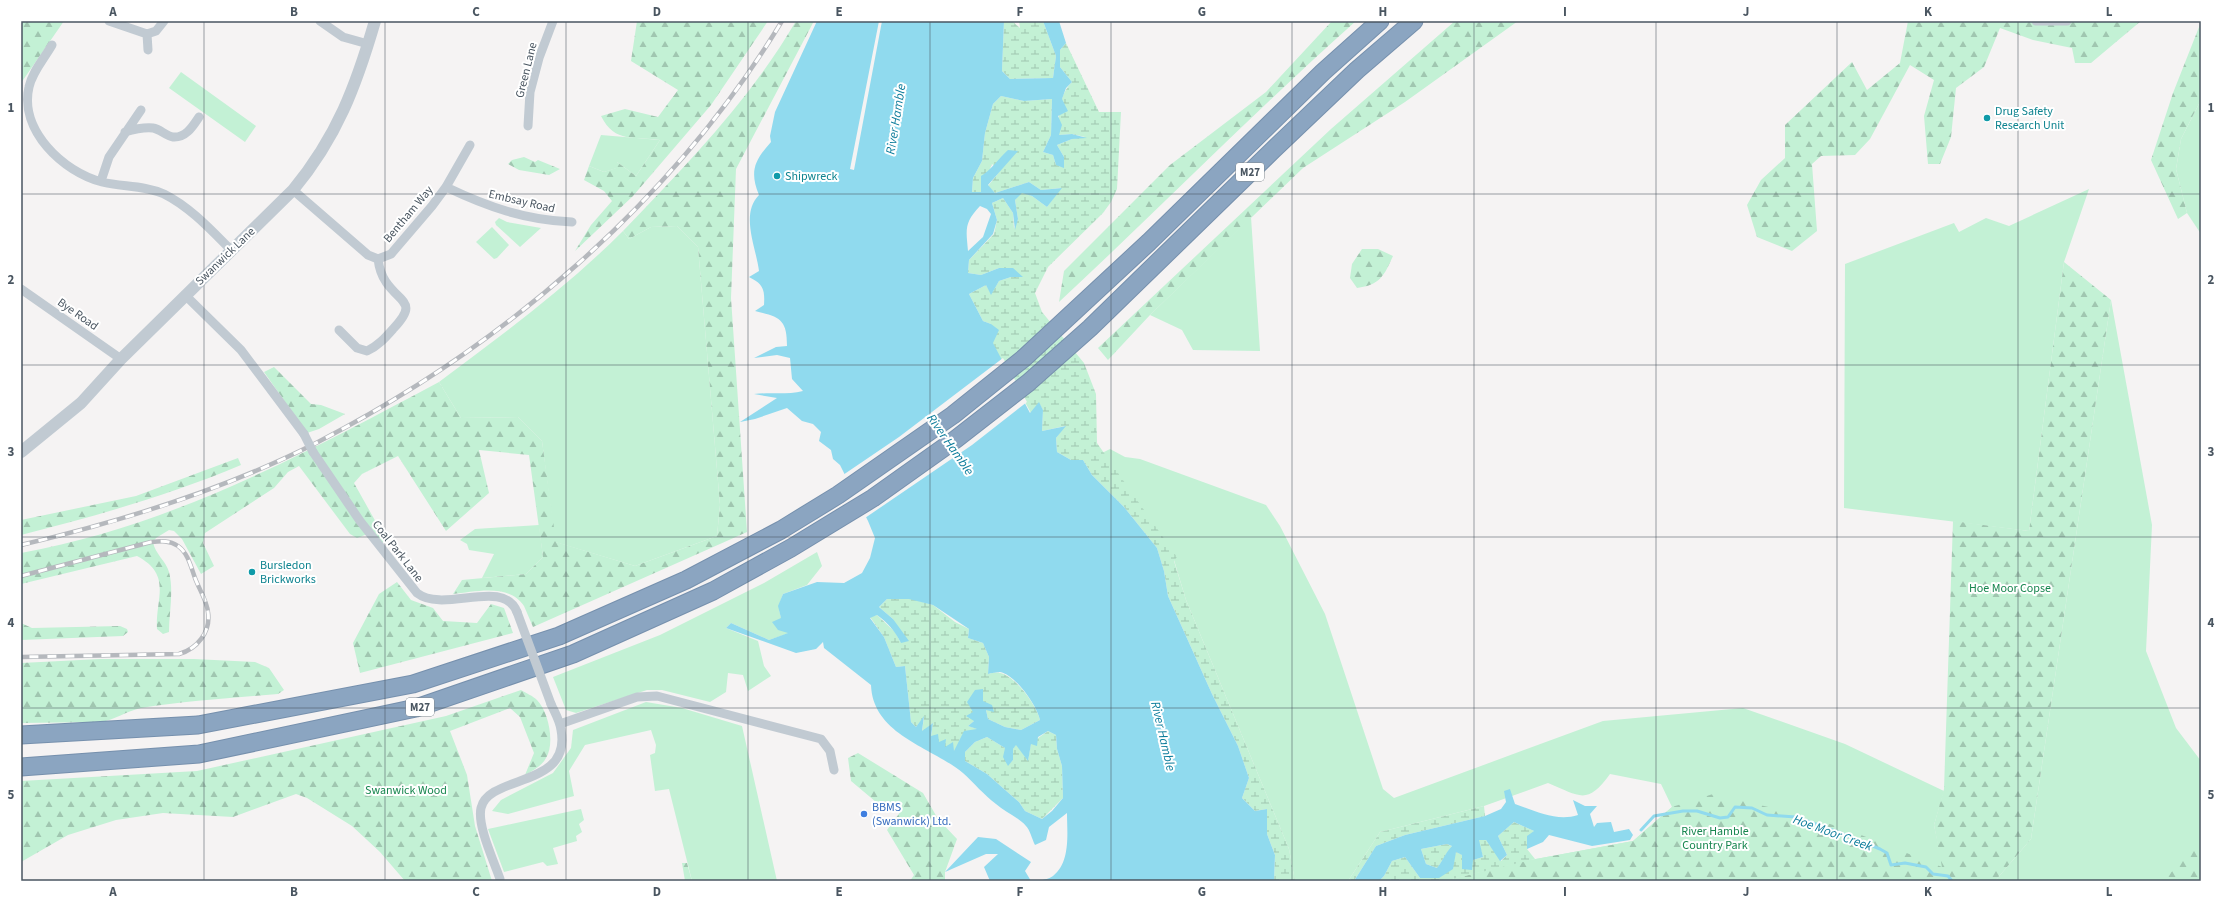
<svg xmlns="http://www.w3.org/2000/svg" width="2222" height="902" viewBox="0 0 2222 902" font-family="'Source Sans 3',sans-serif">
  <defs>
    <pattern id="forest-firs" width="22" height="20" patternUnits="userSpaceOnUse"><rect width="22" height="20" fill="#c3f1d5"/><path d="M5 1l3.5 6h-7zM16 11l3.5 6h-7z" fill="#a0c6b0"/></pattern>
    <pattern id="wetland-marsh" width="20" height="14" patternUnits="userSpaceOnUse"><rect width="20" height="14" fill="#c3f1d5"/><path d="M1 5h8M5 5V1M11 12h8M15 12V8" fill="none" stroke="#a0c6b0"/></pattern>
  </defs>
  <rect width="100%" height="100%" fill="#f5f3f3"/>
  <path fill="#c3f1d5" d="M181,72l75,54 -11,16 -76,-54z
    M2201,100v134l-14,-21 -11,-44 5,-30z
    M601,135l59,5 -24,36 -19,-14v6l-13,4 -15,-6z
    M2089,189l-25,73 -35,269 -185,-23 1,-244 109,-41 5,9 27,-14 23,8z
    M1251,217l9,134 -67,-1 -11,-20 -32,-15z
    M499,218l8,4 34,6 -21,19 -24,-22 -1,-3z
    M677,226l21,21 22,258 -3,31 -82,30 -80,-24 -13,-101 -24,-24 -57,1 -22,-36c64,-48 127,-94 184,-151l6,8 22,-12z
    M492,227l17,18 -12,13 -3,1 -18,-17z
    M2111,300l41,225 -6,126 30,77 25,33v120h-206l36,-42z
    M1110,449l15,8 15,2 126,46 14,21 45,88 58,175 11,9 209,-77 140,-13 102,36 99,47 -10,34 9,42 -499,14 81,-20 108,-20 39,-34 -11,-23 -51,-10c-23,32 -30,22 -62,9l-64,23 -104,26 -32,49h-53l-6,-32 -103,-249 -12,-40 -72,-107z
    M539,525l4,32 -17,17 -44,4 12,-24 -25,-4 -2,-6 -7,-4 15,-11z
    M817,552l5,14 -15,19 -24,9c-7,17 -3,23 6,39l-20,7 -38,-17 -5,5 32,13 6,25 7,10 -23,15 -5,-16 -15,-2 -2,19 -16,10 -48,-12h-15l-71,23 -10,-3 -13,-33 107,-42 104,-52z
    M646,702l36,6 60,18 35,155h-85l-23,-92 -14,2 -5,-36 5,-2 1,-8 -5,-15 -66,15 -16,26 5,25 -66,18 -16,-3 9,-11 52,-27 18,-25 2,-18z
    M581,809l3,11 -5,4 3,8 -6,4 1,5 -24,7 5,16 -11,2 -4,-4 -39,10 -16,-43z"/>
  <path fill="url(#forest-firs)" d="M21,21h43l-43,62z
    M637,21h131l-57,84 -78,91 -58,55 16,-26 21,-24 -8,-10 -20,-11 5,-14 15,6 12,-4 1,-6 19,14 24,-36c-25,-4 -45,4 -59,-24l24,-7 33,8 20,-27 -47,-29z
    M796,21h18l-78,148 -5,129 16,234 -214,95c-3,-7 -6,-14 -9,-21 -15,-23 -49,-14 -71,-12l9,-14 64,-6 17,-17 -14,-102 -50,-5 10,43 -43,38 -48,-75 -36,18 -8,9 28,50 2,6 -3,8 -11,-14 -13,5 -7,-4 -51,-68 -11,6 -14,16 -69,45 -2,10 11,23 -13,8 -19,-35 -8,-8 -5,-1 -13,8 -3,4c2,12 13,19 16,30 5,19 0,41 0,60l-6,2 -6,-5c-2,-30 16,-54 -20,-73l-116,28v-31c150,-27 285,-100 418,-171l22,36 57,-1 24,24 14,101 79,24 82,-30 3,-31 -22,-258 -21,-21 -26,1 -22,12 -6,-8c63,-66 127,-131 173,-210z
    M1332,21h24c-102,91 -197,188 -297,281l5,-31 106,-106 96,-73z
    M1455,21h63l-113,81 -102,66 -153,147 -42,45 -10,-12 233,-219z
    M1908,21h233l-50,42h-16l-3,-15 -39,-8 -33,-12 -16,39 -28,21 -5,49 -11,27h-12l-4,-48 10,-36 -24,-15 -40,74 -15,16 -34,1 -9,8 5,67 -25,20 -35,-14 -10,-32 14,-25 24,-22v-33l67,-63 15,28 33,-27z
    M2201,22v78l-20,39 -5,30 11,44 -9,6 -27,-59 22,-67z
    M524,157l11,5 3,-2 22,9 -11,6 -30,-5 -11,-6 4,-4z
    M1362,249h16l15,7c-9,20 -13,29 -36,32l-7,-10 2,-14z
    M2064,262l47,38 -80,539 -36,42h-551l81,-20 108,-20 39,-34 41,-13 93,22 45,15 91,36 -8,-42 10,-36 9,-268 76,10z
    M274,367l37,37 10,1 24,9 -26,15 -12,4 -43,-61z
    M238,458l3,7c-71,30 -145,51 -220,70v-15l115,-24z
    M397,582l14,18 22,8 10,13 34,2 14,-19 13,4 9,25 -153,40 -7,-30 26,-49z
    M21,623l11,5 88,-2 7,3 1,3 -5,4 -102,4z
    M100,659h94l61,3 14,6 15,22 -6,4c-46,4 -92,7 -137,14 -15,3 -26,12 -41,14l-79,1v-60z
    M521,690c5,3 12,6 16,10 12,12 18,44 9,58 -4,8 -14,13 -21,17l9,-22 -14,-36 -10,-9 -60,23 17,44 8,51 17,55h-87l-25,-29 -28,-26 -45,-28 -11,-4 -63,23 -70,-4 -47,7 -48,15 -47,27v-81l176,-10 249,-55z
    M858,753l65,40 15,26 19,20 -12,33v9h-35l4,-6 -27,-45 14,-19 -25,-9 -25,-21 -3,-23z
    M2201,836v45h-37z
    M682,863h5l5,18h-7z"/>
  <path fill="url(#wetland-marsh)" d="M1004,21h8l8,7 -1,-7h24l13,35 -3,22 -43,1 -8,-8z
    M1066,43l33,69h22l-4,77 -6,13 -8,11 -55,54 -13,26 7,19 42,51 12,31 1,49 80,114 -3,4 12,39 103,249 6,32h-21l1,-26 -8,-21v-25l-12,2 -13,-13 7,-20 -11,-32 -26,-52 -44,-98 -4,-25 -7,-23 -33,-41 -32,-32 -9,-15h-12l-14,-8 -1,-14 9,-12 -23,5 1,-21 -4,-7 -8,10 -39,-70 -1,-19 -8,-3 -14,-27 17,-9 5,9 8,-13 12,-4h11l-23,-9 -18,7 -13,-2 1,-13 25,-26 3,-14 -5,-17 11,-5 10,15 1,16 4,-10 -3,-19 7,-8 10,4 15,11 14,-19 -20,2 -12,-8 -34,11 -7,-7 12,-15 -8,-7 -11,28 -9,1 1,-15 9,-17 3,-28 8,-29 8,-8 23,5 28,-2 -1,36 -8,17 10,3 3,10 8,-8 -7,-12 15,-6 13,-2 -13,-3 -13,1c-1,-18 -1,-39 13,-53l-12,-15v-17z
    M909,598l24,7 22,17 14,7 -1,9 15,5 6,14 -1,17c3,-1 9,-2 12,-1 16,3 37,33 40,47l-19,10 -16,-3 -17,-8 -2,-9 6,-5 -19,7 1,9 -6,5 10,3 -25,23 -9,-5 -13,-11 2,-13 -11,9 2,-15 -8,10 -5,-5 -6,-56 -9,1 -12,-30 -14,-20 7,-2 18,17 6,11 -8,-24 -14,-12 8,-8z
    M1048,731l8,4 1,14 5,17 1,32 -21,21 -17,-8 -6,-9 -32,-28 -22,-13v-9l10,-10 12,-5 18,11 3,17 5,-5v-11l3,-5 12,16 3,-17z
    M1484,806l1,10 -80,19 -29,11 -22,35h-6l32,-49z
    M1514,822l20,9 -7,18 8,10 -91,22h-65l5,-5 8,-15 13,-4 15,21 34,-21 2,-5 17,8 10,-3 -5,-17h8l15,21 6,-6 -9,-19z
    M1447,844l5,2c-6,7 -9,15 -15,22l-11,-4 -5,-15z"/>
  <path fill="#90daee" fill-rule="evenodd" d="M817,21h187l-2,50 8,8 43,-1 3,-22 -13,-35h16l7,22 -6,7v17l12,15 -6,6 -4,11 6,12 -10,5 4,9 -3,10 13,-1 15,4 -15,1 -15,6 7,12v11l-8,-3 -3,-10 -10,-3 8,-17 1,-36 -28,2 -23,-5 -8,8 -8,29 -3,28 -9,17 -1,14h9v-16c9,-5 18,-18 27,-26l10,1 -30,34 7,8 34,-11 12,8 21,-2 -15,19 -15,-11 -10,-3 -7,7 3,19 -3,11 -2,-17 -10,-15 -11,5 5,17 -4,14 -24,26 -1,13 13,2 18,-7h14l10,9h-12l-12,4 -8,14 -5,-10 -17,9 14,27 8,3 8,6 -6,13 37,70 9,-11 4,8 -1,21 24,-5 -10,12 1,14 14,8h12l9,15 32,32 33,41 7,23 4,25 44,98 26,52 11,32 -7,20 13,13 12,-2v25l8,21 -1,26h-236c4,-1 11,-2 15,-5 18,-14 14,-43 14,-63l-18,14 -3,13 -11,5c-3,-6 -5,-15 -9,-19 -8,-9 -21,-14 -30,-22 -12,-9 -22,-21 -33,-31 -33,-27 -90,-38 -92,-88l-47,-37 -1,-6 -7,7 -20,4 -70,-25 5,-5 38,17 19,-7 -10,-3 -6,-8 9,-4 -3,-12 5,-12 34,-12 27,1 18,-10 8,-15 5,-20 -7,-17 -28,-56 -7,-6 -2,-9 -12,-9 2,-9 -8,-8 -11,-3 -15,-13 -32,11 -15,3 37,-24 -23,-4c17,-2 33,1 49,-3l-11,-12 -2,-21 -13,-3 -23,3 22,-11 11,-1c0,-27 -7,-29 -32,-35l9,-6c1,-16 -1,-21 -15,-28l10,-6c-3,-24 -19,-57 0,-76 -10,-24 -4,-35 12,-53l-1,-6 5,-24zM980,206l7,3 4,5 -8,23 -15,14c-2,-22 -4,-28 12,-45zM887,599h22l24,6 36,24 -1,9 15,5 6,14 -1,17c3,-1 9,-2 12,-2 16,3 37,34 40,48l-19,10 -16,-3 -17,-8 -2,-9 8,2 -2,-7 -9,-4v-12l-8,1 -8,12 6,10 -7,4 8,5 -6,5 9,3 -13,2 -10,20 -1,-9 -8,5 1,-8 -7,3 -1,-8 -7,2 2,-13 -11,8 2,-15 -8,11 -5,-5 -6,-56 -9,1 -12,-30 -14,-19 7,-3c11,8 18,16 24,28l8,-2 -16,-22 -14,-12zM1048,731l8,4 1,14 5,17 1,32 -11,13 -10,8 -17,-8 -6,-9 -32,-28 -22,-13v-9l10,-10 12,-5 18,11 -2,9 5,9 5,-6v-11l3,-4 12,16 3,-17 6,2 1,-9z
    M1510,789l5,15c20,7 42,18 63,11l-5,-15 12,6h12l-7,8 4,13 3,-4 14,-1 3,10 15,-3 4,6 -3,5 -38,6 -43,-11 -6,7 -16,7v-13l7,-5 -20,-9 -16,14 9,19 -7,6 -14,-21h-7l4,17 -10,3 -1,10 -10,-1v-14l-6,-3 -3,17 -14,9h-19l-15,-21 -13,4 -8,15 -5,5h-25l22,-35 29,-11 80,-19 16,-7 5,-7 -2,-11zM1447,844l5,2c-7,7 -9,15 -15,22l-11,-4 -5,-15z
    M978,837l18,2 35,23 -6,9 6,10h-41l-6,-14 14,-13h-12l-41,18z"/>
  <path fill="#f5f3f3" d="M879,21h3l-28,149 -4,-1z
    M1003,358l24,44 -55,43 -107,73 -22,-43 56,-38z"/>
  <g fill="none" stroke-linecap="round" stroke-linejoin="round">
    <path stroke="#90daee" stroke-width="3" d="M1641,830l13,-14 29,-5h14l23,7 8,-1 7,-10 17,1 15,7 29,2 42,15 42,17 7,4 4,12 14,-2 21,4 7,7 15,2 4,5"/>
    <defs>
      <path id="motorway" d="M21,735l177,-10 215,-41 146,-48 127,-56 95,-50 57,-35 115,-80 71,-57 125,-116 174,-170 57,-51
        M21,767l178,-13 217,-46 157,-54 140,-63 78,-43 82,-50 83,-59 72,-56 62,-55 183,-178 84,-80 57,-49"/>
    </defs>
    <use href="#motorway" stroke="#7690ad" stroke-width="19"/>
    <path stroke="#c1cad2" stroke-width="9" d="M109,21l38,13 9,-3 8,-10
      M320,21l23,16 25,7
      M2036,21h31
      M147,34l1,16
      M52,45c-8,14 -20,27 -23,42 -10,43 34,85 73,95 20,5 42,3 62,12 26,13 47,36 67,56
      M528,126l2,-34 9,-34 14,-37
      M125,132c10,-3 18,-5 28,-4 7,1 13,8 20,9 13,1 20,-11 26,-20
      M101,181l8,-24 32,-47
      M446,187c42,20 79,33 126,35
      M293,190l75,65 10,4 13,-5 41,-48 14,-19 24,-42
      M21,289l100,70
      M185,295l56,55 63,84
      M339,330l18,18 10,3c11,-5 18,-13 26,-22 26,-27 7,-26 -7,-47 -5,-7 -7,-15 -8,-23
      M313,452l47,69 57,72c27,21 86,-16 100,19
      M560,724l77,-27 20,-1 164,43 9,12 4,19
      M500,879c-6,-18 -23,-53 -19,-71 8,-34 91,-20 80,-78 -1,-9 -6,-17 -10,-26"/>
    <path stroke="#c1cad2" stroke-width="12" d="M21,452l60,-49 40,-44 172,-169c44,-53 63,-104 82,-169"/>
    <use href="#motorway" stroke="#8ba5c1" stroke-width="17"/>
    <defs>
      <path id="rail" d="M21,545c102,-24 203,-55 297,-103 186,-96 355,-241 464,-421
        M21,576l130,-34c10,-1 18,-2 27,4 10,7 13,21 17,32 4,11 12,23 13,34 3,20 -11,37 -29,42l-158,3"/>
    </defs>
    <use href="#rail" stroke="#b5b8bd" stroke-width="4.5"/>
    <use href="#rail" stroke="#fff" stroke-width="3" stroke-dasharray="9" stroke-linecap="butt"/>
    <path stroke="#c1cad2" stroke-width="9" d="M304,434l9,18
      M517,612l34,92"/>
  </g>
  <path fill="none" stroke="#4a5661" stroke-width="1" stroke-opacity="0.55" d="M204,21v860M385,21v860M566,21v860M748,21v860M930,21v860M1111,21v860M1292,21v860M1474,21v860M1656,21v860M1837,21v860M2018,21v860M21,194h2180M21,365h2180M21,537h2180M21,708h2180"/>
  <g fill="#0f9aa8" stroke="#fff" stroke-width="1.5">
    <circle cx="1987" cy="118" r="4"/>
    <circle cx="777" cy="176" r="4"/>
    <circle cx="252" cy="572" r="4"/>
  </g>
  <circle fill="#3f7fe0" stroke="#fff" stroke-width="1.5" cx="864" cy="814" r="4"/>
  <g text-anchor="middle" stroke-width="4" stroke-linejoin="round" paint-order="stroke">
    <g fill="#fff" stroke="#808990" stroke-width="1">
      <rect x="1236" y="163" width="28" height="18" rx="3"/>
      <rect x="406" y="698" width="28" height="18" rx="3"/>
    </g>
    <g font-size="11" font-weight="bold" fill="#4a5661">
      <text x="1250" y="176">M27</text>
      <text x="420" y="711">M27</text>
    </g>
    <g font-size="12" fill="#4a5661" stroke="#fff">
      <text transform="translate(526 70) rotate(-76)" y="4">Green Lane</text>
      <text transform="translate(522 201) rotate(13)" y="4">Embsay Road</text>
      <text transform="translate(408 214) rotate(-50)" y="4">Bentham Way</text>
      <text transform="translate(225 256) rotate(-44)" y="4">Swanwick Lane</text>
      <text transform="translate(78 314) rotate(35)" y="4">Bye Road</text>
      <text transform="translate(398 551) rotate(52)" y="4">Coal Park Lane</text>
    </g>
    <g font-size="12" fill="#0d838f" stroke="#fff" text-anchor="start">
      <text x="1995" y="115">Drug Safety<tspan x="1995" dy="14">Research Unit</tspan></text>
      <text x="785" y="180">Shipwreck</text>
      <text x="260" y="569">Bursledon<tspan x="260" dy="14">Brickworks</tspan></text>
    </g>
    <g font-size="12" fill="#17864f" stroke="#fff">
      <text x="2010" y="592">Hoe Moor Copse</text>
      <text x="406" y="794">Swanwick Wood</text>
      <text x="1715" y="835">River Hamble<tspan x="1715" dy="14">Country Park</tspan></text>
    </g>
    <g font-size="12" fill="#366cbe" stroke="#fff" text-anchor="start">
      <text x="872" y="811">BBMS<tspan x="872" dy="14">(Swanwick) Ltd.</tspan></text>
    </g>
    <g font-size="13" font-style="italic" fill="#0c7c9b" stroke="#fff">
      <text transform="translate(895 119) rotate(-81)" y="5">River Hamble</text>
      <text transform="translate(951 444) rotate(55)" y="5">River Hamble</text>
      <text transform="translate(1164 736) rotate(77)" y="5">River Hamble</text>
      <text transform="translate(1833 832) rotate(20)" y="5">Hoe Moor Creek</text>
    </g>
  </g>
  <rect width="2222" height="902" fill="none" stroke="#ffffff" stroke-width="44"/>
  <rect x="22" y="22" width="2178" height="858" fill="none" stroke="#4a5661" stroke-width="1.5"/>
  <g font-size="13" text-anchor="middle" font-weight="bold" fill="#4a5661">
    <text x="113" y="16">A</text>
    <text x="294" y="16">B</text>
    <text x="476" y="16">C</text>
    <text x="657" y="16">D</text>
    <text x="839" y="16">E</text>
    <text x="1020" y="16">F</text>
    <text x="1202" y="16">G</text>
    <text x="1383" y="16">H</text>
    <text x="1565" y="16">I</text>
    <text x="1746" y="16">J</text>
    <text x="1928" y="16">K</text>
    <text x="2109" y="16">L</text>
    <text x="11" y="112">1</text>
    <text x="2211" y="112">1</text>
    <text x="11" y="284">2</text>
    <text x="2211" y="284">2</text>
    <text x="11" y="456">3</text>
    <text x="2211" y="456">3</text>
    <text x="11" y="627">4</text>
    <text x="2211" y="627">4</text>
    <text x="11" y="799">5</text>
    <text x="2211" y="799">5</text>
    <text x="113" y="896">A</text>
    <text x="294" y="896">B</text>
    <text x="476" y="896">C</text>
    <text x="657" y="896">D</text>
    <text x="839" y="896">E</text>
    <text x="1020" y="896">F</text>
    <text x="1202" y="896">G</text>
    <text x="1383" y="896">H</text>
    <text x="1565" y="896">I</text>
    <text x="1746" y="896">J</text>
    <text x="1928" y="896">K</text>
    <text x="2109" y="896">L</text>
  </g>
</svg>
